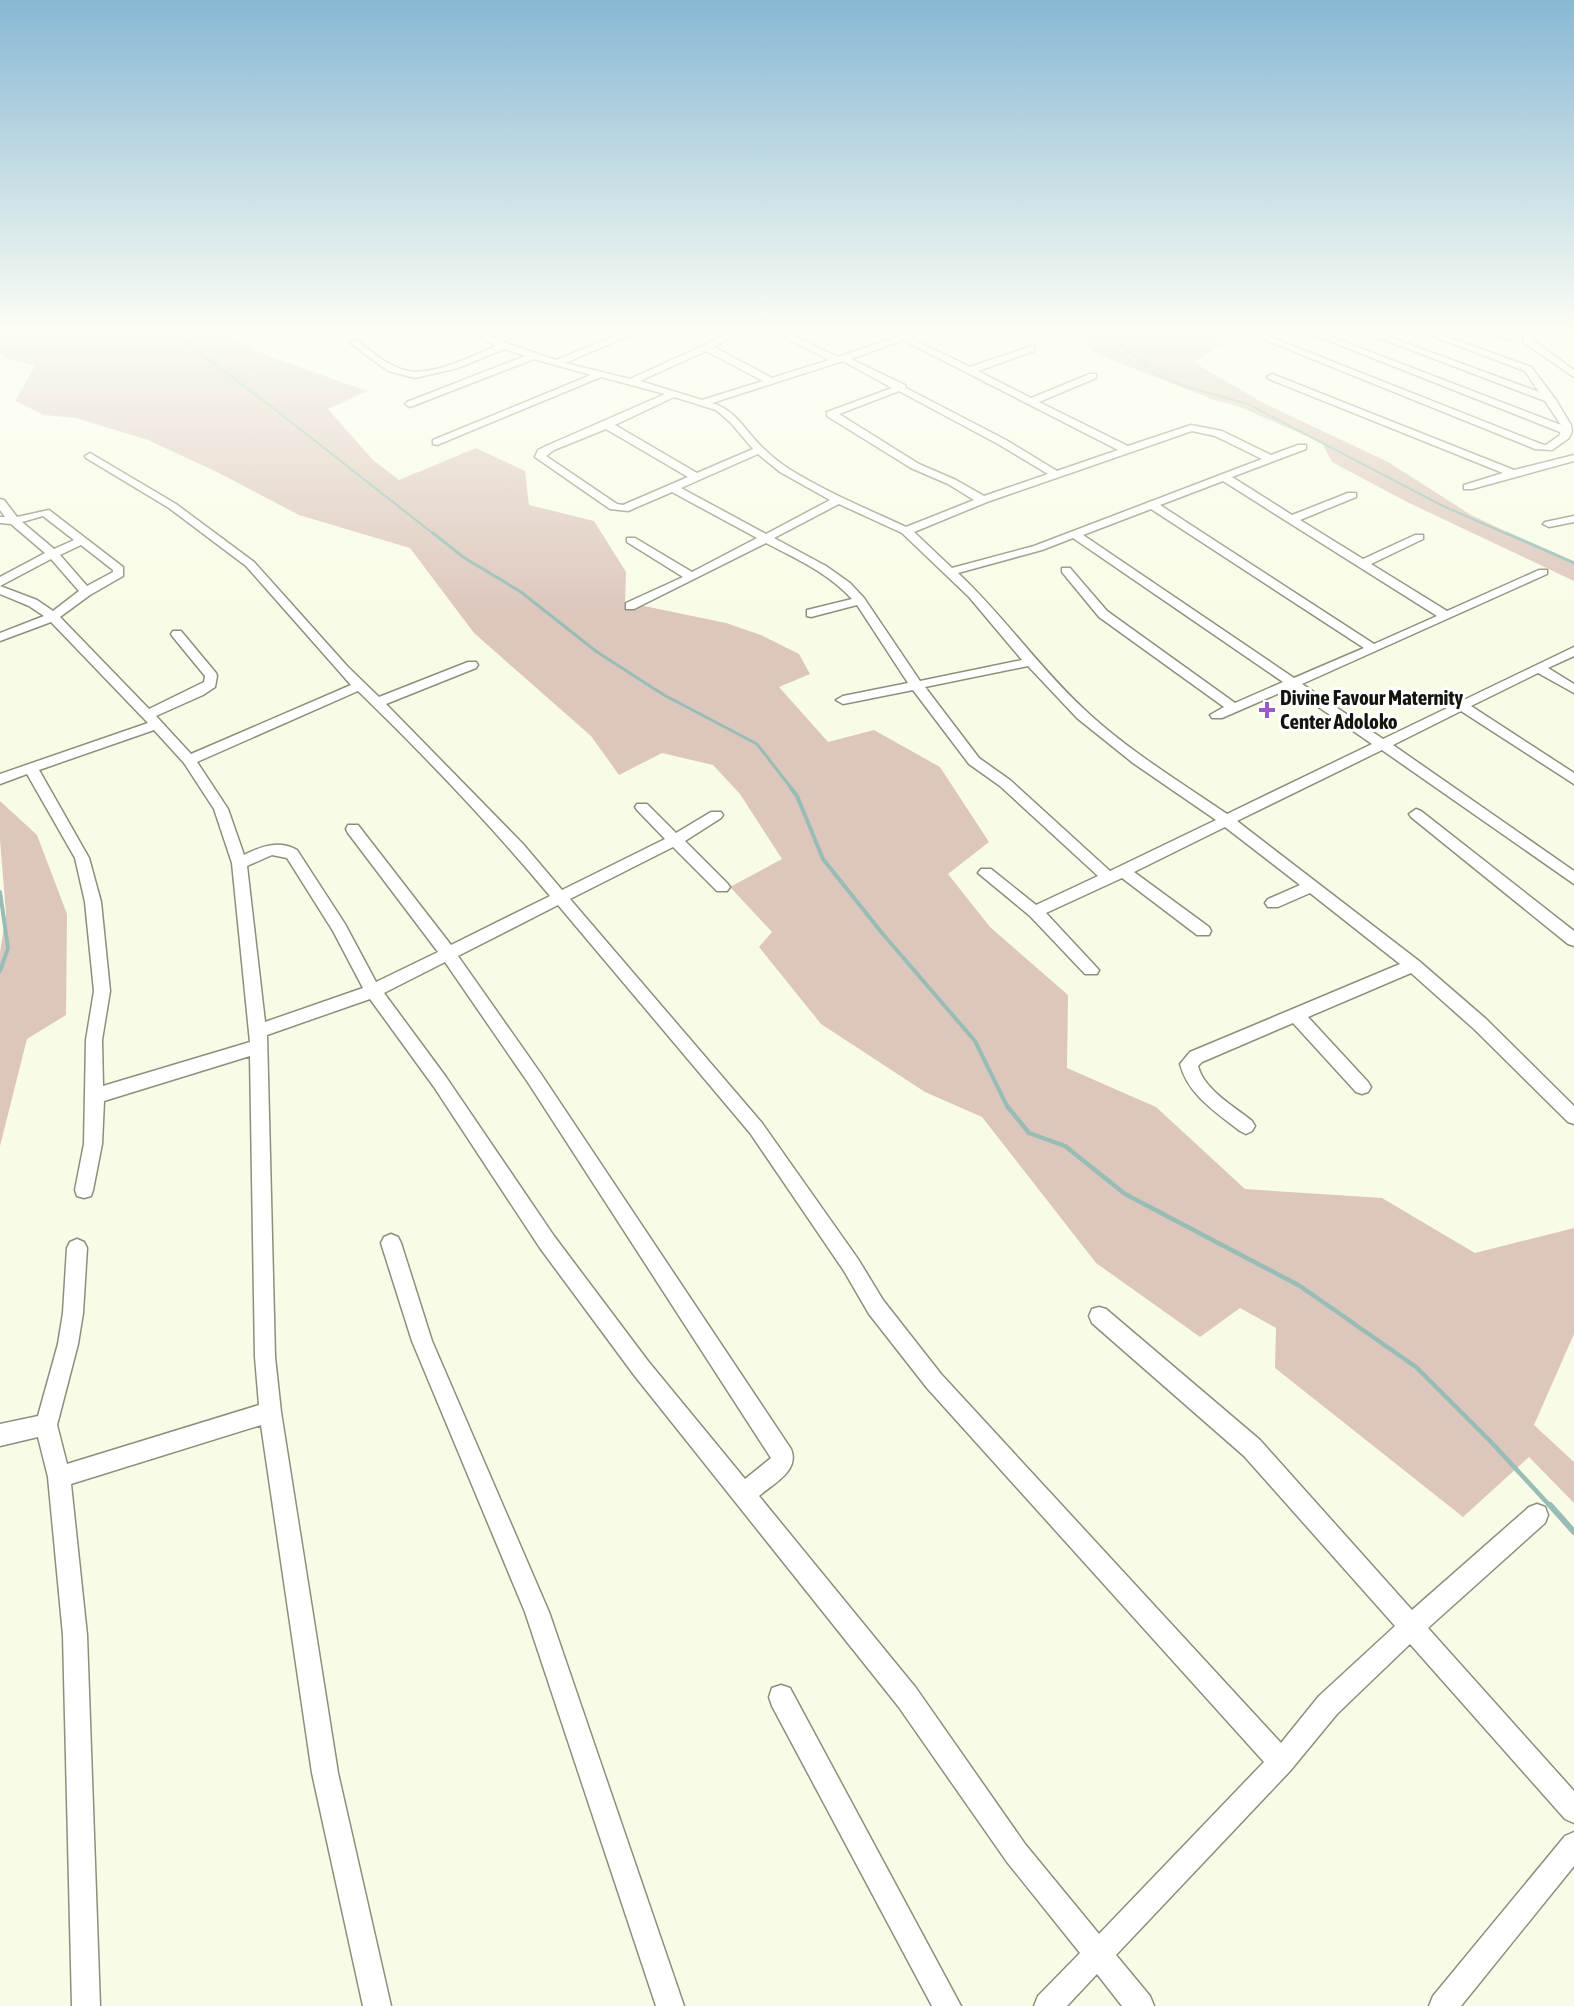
<svg xmlns="http://www.w3.org/2000/svg" width="1574" height="2006" viewBox="0 0 1574 2006" font-family="'Asap Condensed',sans-serif">
  <rect width="100%" height="100%" fill="#f8fce7"/>
  <path fill="#ddc7bd" d="M0,331h225l35,22 107,38 -39,18 45,51 26,20 77,-32 49,23 4,34 65,16 32,51 -1,30 101,21 35,12 38,19 11,20 -31,13 49,55 46,-12 66,37 49,75 -41,32 42,53 78,68 -1,73 89,39 89,82 137,9 93,55 99,-25v106l-40,91 40,37v41l-45,-46 -66,60 -188,-149 1,-40 -36,-20 -40,29 -104,-74 -114,-146 -57,-25 -104,-68 -62,-77 13,-15 -42,-45 52,-28 -42,-65 -27,-29 -51,-12 -43,22 -28,-39 -117,-103 -64,-85 -111,-33 -80,-42 -71,-33 -72,-22 -32,-3 -29,-14 20,-35 -32,-9 -3,-4z
    M1066,331h153l5,13 -31,18 72,42 123,58 83,53 103,48v18l-167,-79 -75,-40 -10,-19 -84,-37 -21,-5 -118,-46z
    M0,801l37,34 30,79 -1,101 -39,24 -27,107v-194l6,-38 -6,-74z"/>
  <g fill="none" stroke-linecap="round" stroke-linejoin="round">
    <path stroke="#98bdb6" stroke-width="2" d="M170,331l98,73 167,131
      M1106,331l49,43 29,12 64,18 195,102 66,29"/>
    <path stroke="#98bdb6" stroke-width="3" d="M433,533l30,24 58,35 76,60 67,43 93,49 35,45
      M1506,533l68,30"/>
    <path stroke="#98bdb6" stroke-width="4" d="M791,788l6,8 26,63 59,74 93,108 33,67
      M0,892l8,56 -8,23"/>
    <path stroke="#98bdb6" stroke-width="4.5" d="M1007,1106l22,27 36,13 60,48 175,92 116,81 77,77 58,63"/>
    <path stroke="#98bdb6" stroke-width="6" d="M1550,1505l24,27"/>
    <defs>
      <path id="minor" d="M468,331h11l16,7 19,-7h12l-23,11 53,18 72,-29h12l-75,32 65,16 105,-48h11l-32,16 58,31 57,-18 -56,-29h11l54,26 58,-20 -9,-6h11l6,3 21,-3 -14,7 59,29 61,-21 3,1v4l-56,20 53,27 59,-24h6v4l-57,24 89,44 63,-21 31,6 49,24 27,-10h8v4l-74,28 60,38 56,-22h8v4l-56,23 63,39 52,-24h8v4l-52,25 76,47 92,-41h8v4l-245,110 81,55 191,-92v9l-26,12 26,16v9l-36,-20 -67,33 103,67v11l-113,-73 -68,34 181,126v13l-192,-134 -145,71 182,140 67,58 88,87v18l-6,-2 -94,-93 -63,-56 -103,44 60,65 3,5 -3,5 -6,2 -6,-2 -63,-69 -91,39 -4,4c6,24 36,40 54,55l3,5 -3,5 -6,3 -6,-3c-24,-19 -52,-36 -60,-67l10,-12 210,-88 -90,-71 -32,14h-10l-3,-4 3,-4 32,-14 -75,-58 -91,45 75,55 2,4 -2,4h-12l-75,-57 -76,35 53,57 -2,4h-12l-55,-58 -52,-43 3,-4h10l45,36 62,-29 -98,-90 -31,-22 -56,-74 -70,14 -7,-4 7,-4 65,-13 -51,-78 -46,12 -4,-1v-6l45,-11c-24,-26 -55,-40 -86,-56l-132,66h-8v-6l57,-26 -56,-35v-4h8l57,34 65,-34 -85,-46 -44,19 -18,-2 -75,-52 3,-7 8,-4 119,-52 -64,-17 -164,68 -4,-1v-4l158,-65 -57,-16 -124,48 -5,-3 2,-2 118,-46 -21,-7 -46,19 -43,10 -27,-7 -39,-29 8,-2c14,11 29,25 47,30 25,8 69,-14 92,-24zM903,340l215,110 -61,21 -51,-31 -100,-52 -1,-3 -54,-26zM706,351l57,30 -61,19 -62,-19zM843,361l49,27 -65,24v4l84,52 37,16 26,16 -68,27c-39,-18 -80,-35 -117,-58 -9,-6 -18,-13 -26,-21 -17,-16 -27,-38 -51,-45zM899,391l99,53 50,30 -64,22 -28,-16 -37,-16 -80,-50zM674,397l42,13 15,13 22,26 -56,24 -82,-48zM606,429l82,48 -65,28 -6,-1 -71,-48 8,-6zM1192,431l23,5 47,23 -228,87 -82,22 -38,-36 73,-30zM758,454l22,18 50,28 -64,34 -85,-46zM1223,481l214,135 -63,28 -214,-139zM839,504l63,29 67,64 53,63 -102,21 -56,-83 -14,-15 -24,-17 -52,-28zM1151,509l213,139 -70,30 -211,-143zM1073,538l210,144 -48,21 -128,-92 -37,-43h-8v4l37,45 125,90 -14,8 2,3h10l69,-30 81,56 -145,70c-47,-32 -98,-63 -141,-103 -46,-42 -82,-95 -128,-138l84,-23zM1028,666l49,52 56,45 83,57 -106,51 -100,-91 -31,-22 -54,-71z
        M1243,331h12l286,113 5,1 14,-10v-3l-256,-101h12l245,94 -16,-24 -184,-70h12l166,61 -14,-21 -106,-40h12l100,36 25,33 15,25 1,6 -3,7 -17,12 -17,-1z
        M1487,331h12l13,6 -5,3z
        M1524,331h11l-4,8 43,31v7l-51,-35z
        M1272,374l242,96 60,-15v6l-102,28h-8v-4l39,-12 -234,-94 -2,-2z
        M90,453l86,51 78,58 94,105 31,30 89,-35h8l2,3 -2,3 -90,36 137,140 39,46 103,-51 -28,-29 -2,-3 2,-3h10l29,29 35,-21h10l2,3 -2,3 -36,23 42,42 3,4 -3,4h-10l-44,-44 -103,52 192,224 96,136 25,41 58,74 340,369 38,-47 76,-70 -151,-170 -152,-133 -3,-7 3,-7 7,-2 7,2 154,131 152,170 117,-103 8,-3 8,3 3,8 -3,8 -117,105 146,163v32l-9,-4 -155,-175 -73,70 -47,57 -174,184 34,41 4,10h-32l-25,-32 -30,32h-33l4,-10 42,-43 -73,-91 -109,-156 -264,-331 -94,-127 -106,-161 -64,-88 -103,36 8,322 6,55 57,361 53,233h-28l-51,-233 -51,-348 -190,59 16,151 13,371h-28l-9,-371 -15,-158 -10,-40 -38,9v-22l38,-8 20,-72 5,-31 4,-65 3,-6 7,-3 7,3 3,6 -4,65 -5,31 -21,81 10,39 192,-59 -4,-48 -5,-301 -146,45 -2,43 -9,46 -2,6 -7,2 -7,-2 -2,-6 9,-46 2,-104 8,-49 -9,-89 -10,-44 -48,-84 -27,10v-10l148,-51 -97,-101 -51,19v-8l44,-17 -15,-10 -29,-12v-8l37,14 16,11 26,-20 -28,-32 -51,27v-9l45,-24 -34,-29 -11,-1v-6h5l-5,-7v-11l4,1 13,17 32,-7 74,57v9l-33,19 -30,22 89,92 55,-27 1,-6 -32,-39 -2,-3 2,-3h8l35,42 1,3 -2,11 -12,8 -47,21 35,38 160,-69 -105,-119 -77,-58 -83,-50 -1,-2zM43,516l31,24 -20,9 -32,-27zM81,545l32,25v2l-26,14 -27,-31zM358,691c66,64 132,133 192,205l-99,49 -93,-120h-10l-2,4 2,4 90,119 -62,30 -31,-58 -48,-74c-18,-10 -35,-4 -53,5l-16,-46 -31,-47zM154,730l30,33 30,46 18,54 18,179 -147,44 -1,-46 8,-49 -9,-89 -12,-44 -50,-88zM272,855l15,3 46,73 30,57 -98,34 -18,-156zM558,905l192,228 94,138 25,43 58,74 337,374 -165,172 -74,-90 -109,-156 -157,-192c14,-12 41,-25 32,-47l-250,-375 -83,-118zM445,962l84,122 242,374 -26,21 -97,-118 -94,-125 -108,-159 -62,-84z
        M1574,516v6l-25,5 -6,-3 2,-2z
        M1416,809l5,2 153,120v15l-6,-2 -157,-127 -2,-3z
        M391,1234l7,3 3,6 31,98 117,271 135,394h-28l-131,-394 -113,-271 -31,-98 3,-6z
        M781,1685l9,3 171,318h-29l-160,-300 -3,-9 3,-9z
        M1574,1832v34l-113,140h-32l4,-10 132,-160z"/>
    </defs>
    <use href="#minor" stroke="#8c8f7c" stroke-width="3"/>
    <use href="#minor" fill="#fff" fill-rule="evenodd"/>
  </g>
  <linearGradient id="sky" x2="0" y2="1"><stop stop-color="#88b8d4"/><stop offset="0.54" stop-color="#fcfef4"/><stop offset="1" stop-color="#fcfef4" stop-opacity="0"/></linearGradient>
  <rect width="1574" height="612" fill="url(#sky)"/>
  <path fill="#9a59ce" stroke="#fff" stroke-width="2" d="M1264 701h6v6h6v6h-6v6h-6v-6h-6v-6h6z"/>
  <g text-anchor="middle" stroke-width="6" stroke-linejoin="round" paint-order="stroke">
    <g font-size="21" font-weight="bold" fill="#14150e" stroke="#fff" text-anchor="start">
      <text x="1280" y="705">Divine Favour Maternity<tspan x="1280" dy="24">Center Adoloko</tspan></text>
    </g>
  </g>
</svg>
